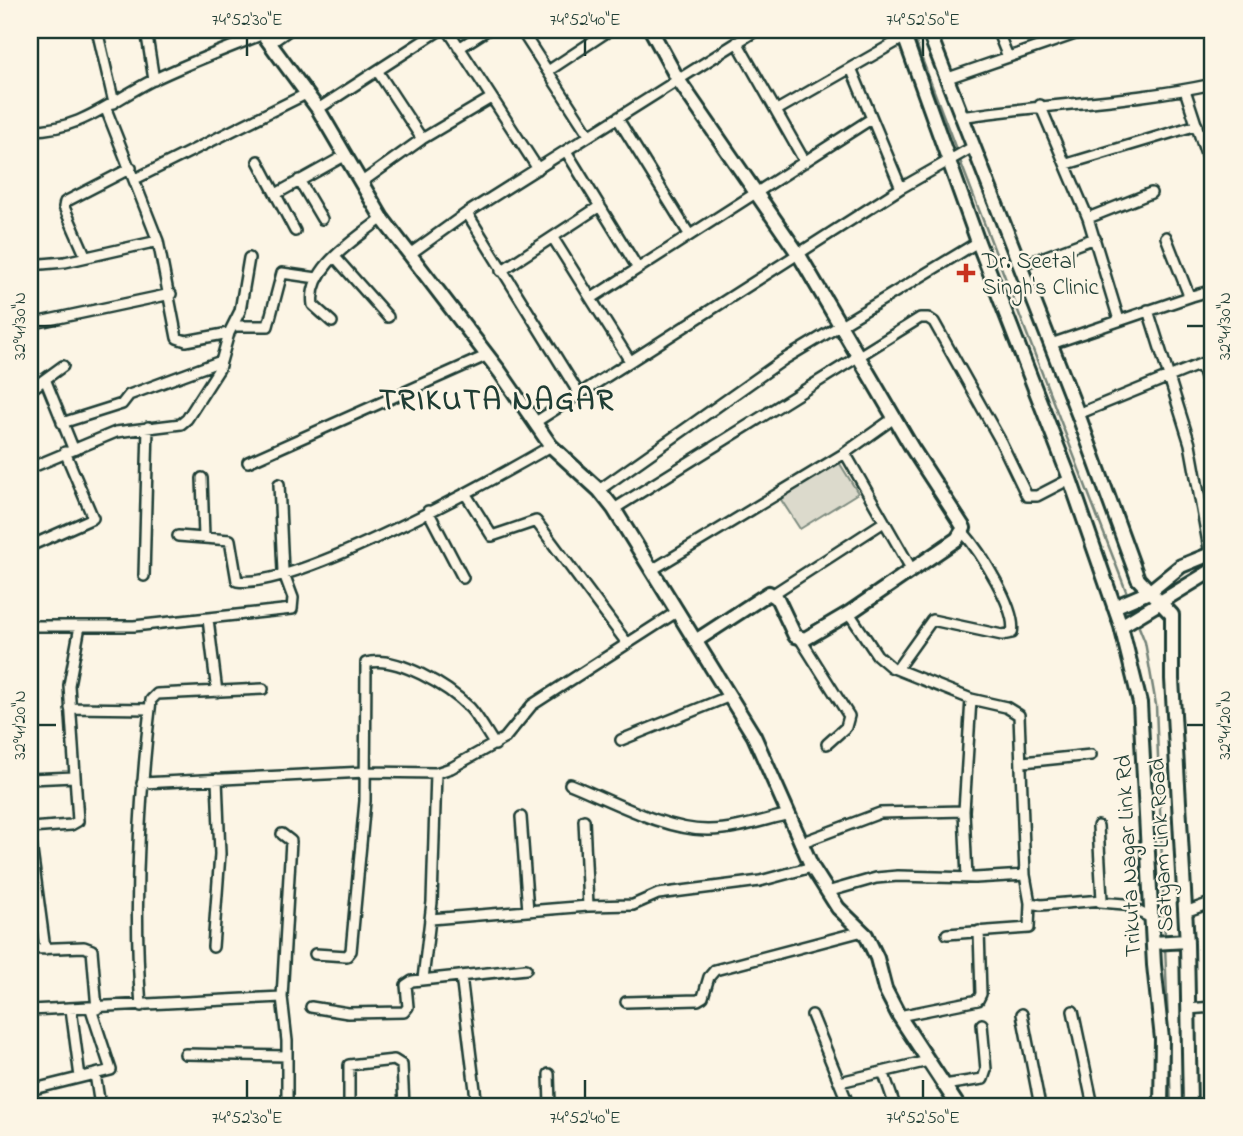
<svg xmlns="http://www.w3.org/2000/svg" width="1243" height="1136" viewBox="0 0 1243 1136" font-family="'Indie Flower',sans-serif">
  <rect width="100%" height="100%" fill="#fcf5e5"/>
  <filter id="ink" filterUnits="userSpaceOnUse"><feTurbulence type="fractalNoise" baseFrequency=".0143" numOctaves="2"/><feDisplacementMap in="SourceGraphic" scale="14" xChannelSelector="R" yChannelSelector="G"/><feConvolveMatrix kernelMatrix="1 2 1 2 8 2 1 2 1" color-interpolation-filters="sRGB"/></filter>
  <g filter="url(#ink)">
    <path fill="#dcdacc" stroke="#7e8c80" stroke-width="2" d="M837,459l21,34 -58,36 -22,-34z"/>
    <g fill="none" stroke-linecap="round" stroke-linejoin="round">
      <path stroke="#758479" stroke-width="2.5" d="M911,30l46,122
        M959,158l169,438
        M1137,622l8,20 11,63 9,234
        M1165,945l6,161"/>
      <defs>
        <path id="street" d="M97,30l17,73
          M146,30l8,50
          M448,30l90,139
          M521,30l68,105
          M997,30l11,27
          M737,42l68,120
          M269,44l20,-14
          M459,48l28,-18
          M851,68l50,120
          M548,71l62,-41
          M378,72l44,67
          M945,79l142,-49
          M1185,90l28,86
          M1040,105l48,113 31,102
          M106,109l52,132 19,97 9,3 43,-8
          M318,109l122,-79
          M777,110l128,-73
          M961,117c84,-13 169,-15 252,-33
          M618,119l71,115
          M30,130c50,1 81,-29 123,-50 35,-17 73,-31 110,-46
          M566,151l71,116
          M258,161l37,70
          M1067,164l130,-39
          M135,179l171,-85
          M299,180l23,39
          M362,182l60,-43 69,-41
          M276,194l70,-39
          M467,213l111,179
          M1088,218l63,-25
          M1166,237l22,56 4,3 21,-6
          M553,238l77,123
          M410,254l57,-41 290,-183
          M86,257l-22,-50 1,-5 66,-34
          M335,257l53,60
          M30,265l35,-3 93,-21
          M1020,266l75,-28
          M501,271l99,-65
          M592,298l279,-179
          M1148,310l42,134 20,110
          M332,322l-19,-17c-6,-38 44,-66 69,-87
          M30,324l141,-30
          M234,326h34l14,-53 35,5
          M1051,344l141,-48
          M1201,365l12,40
          M45,379l28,69
          M30,390l33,-24
          M1078,414l135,-55
          M62,423l60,-19 7,-9 92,-34
          M534,423l367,-235 70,-40
          M845,453l67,117
          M248,462l240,-107
          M30,468l86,-36 65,-8 6,-5 32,-50 10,-36 11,-22 9,-53
          M202,478l2,59
          M599,490l184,-130 195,-118
          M465,493l27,43 44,-15 91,122
          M614,509l306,-191h8l6,4 66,118 27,56h10l33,-17
          M428,511l35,67
          M178,536l52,4 7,41c58,9 257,-102 314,-135
          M30,546l63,-28 -28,-66
          M652,570l193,-117 49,-35
          M144,576l4,-149
          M773,594l111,-72
          M849,613l28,42 14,12 80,32 35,8 13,8 6,160 5,28 -1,25 -82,6
          M208,619l9,73
          M30,626h104l158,-17 1,-11 -10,-27 -4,-87
          M801,640l48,76 -3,11 -19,17
          M897,669l35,-49 70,15 10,-2c6,-23 -33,-83 -49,-101
          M70,708l80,1
          M621,740l109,-44
          M1023,762l68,-7
          M30,779l44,-2
          M142,783l223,-11 71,1 15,-5 54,-30 27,-33 146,-94
          M570,784c40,16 96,47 139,46 26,0 54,-10 80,-16
          M521,817l7,94
          M584,820l4,86
          M30,828l41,-3 7,-4 -9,-136 11,-59
          M282,834l9,7 -9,156 5,44v65
          M30,836l15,113
          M800,843l80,-30 84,-2
          M967,878l-3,-67 7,-112
          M827,892l49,-14 22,-2 77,2 50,-3
          M1100,902l24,2 27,14
          M1030,903l11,2 61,-5 -4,-74
          M1185,912l28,-10
          M431,919l157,-13 45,-1 25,-11 102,-13 52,-14
          M213,947l7,-93 -3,-75
          M30,949l54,-2 8,3 5,59
          M315,954l32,2 4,-5 14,-150 1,-138c30,-9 83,24 104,45 9,10 17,25 25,37
          M461,976l16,130
          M423,979l9,-77 4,-129
          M626,1002l72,-2 5,-3 6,-20 6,-7 148,-39
          M141,1006c-8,-101 -2,-205 10,-306l6,-6 106,-5
          M311,1007l37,6 56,-1 4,-5 -2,-22 6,-4 114,-12
          M71,1009l9,68
          M1188,1009l25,-2
          M30,1010l252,-13
          M1073,1011l20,95
          M1022,1014l18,92
          M812,1015l37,91
          M899,1016l79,-16 3,-6 -2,-63
          M185,1054l102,2
          M95,1074l5,32
          M549,1074l1,32
          M884,1074l11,32
          M840,1082l88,-21
          M944,1085l39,-6 3,-9 -4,-46
          M30,1090l81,-20 -20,-61
          M349,1106v-41l45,-5 8,5 2,41"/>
        <path id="secondary" d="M260,30l58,79 64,109 118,154 51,74 48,44 15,19 140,227 58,131 26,41 28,27 11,23 8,31 14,27 59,90
          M651,30l26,48 122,177 113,193 52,80 -7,11 -108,74 -44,26 -10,-3 -18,-38 -8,-5 -72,47
          M902,30l76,212 92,237 51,147 19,77 14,262 8,74 -1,67
          M928,30l150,384 60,165 34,36v64l15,265 3,162
          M1114,607l35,-15 32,-26 32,-13
          M1121,626l92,-56
          M1153,943l34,-2"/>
      </defs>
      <use href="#street" stroke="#1f3d34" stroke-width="14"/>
      <use href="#secondary" stroke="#1f3d34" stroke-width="18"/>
      <use href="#street" stroke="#fcf5e5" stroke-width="9"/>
      <use href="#secondary" stroke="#fcf5e5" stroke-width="12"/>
    </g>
  </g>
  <path fill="none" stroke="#1f3d34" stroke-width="2.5" d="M247,38v18M585,38v18M923,38v18M38,326h18M1187,326h17M38,725h18M1187,725h17M247,1080v18M585,1080v18M923,1080v18"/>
  <path fill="#c8321e" stroke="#fcf5e5" stroke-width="2.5" d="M962.5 262.5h7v7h7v7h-7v7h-7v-7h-7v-7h7z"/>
  <g text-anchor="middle" stroke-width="5" stroke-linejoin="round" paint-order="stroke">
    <g font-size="23" fill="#1f3d34" stroke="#fcf5e5" text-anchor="start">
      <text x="982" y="268">Dr. Seetal<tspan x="982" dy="26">Singh's Clinic</tspan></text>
    </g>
    <g font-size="23" fill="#1f3d34" stroke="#fcf5e5">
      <text transform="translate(1160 845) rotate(-93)" y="8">Satyam Link Road</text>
      <text transform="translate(1127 856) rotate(-93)" y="8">Trikuta Nagar Link Rd</text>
    </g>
    <g font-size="30" font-weight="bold" letter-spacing="2" fill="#1f3d34" stroke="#fcf5e5">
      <text x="497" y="409">TRIKUTA NAGAR</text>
    </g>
  </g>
  <rect width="1243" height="1136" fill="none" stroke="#fcf5e5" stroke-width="77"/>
  <rect x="38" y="38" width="1166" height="1060" fill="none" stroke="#1f3d34" stroke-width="2.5"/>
  <g font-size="18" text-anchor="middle" fill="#1f3d34">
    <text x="247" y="25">74°52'30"E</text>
    <text x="585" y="25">74°52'40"E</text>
    <text x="923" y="25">74°52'50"E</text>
    <text transform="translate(19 326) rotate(-90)" y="6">32°41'30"N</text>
    <text transform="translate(1224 326) rotate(-90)" y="6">32°41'30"N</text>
    <text transform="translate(19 725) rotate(-90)" y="6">32°41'20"N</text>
    <text transform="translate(1224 725) rotate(-90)" y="6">32°41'20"N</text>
    <text x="247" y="1123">74°52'30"E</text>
    <text x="585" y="1123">74°52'40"E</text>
    <text x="923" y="1123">74°52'50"E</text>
  </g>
</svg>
